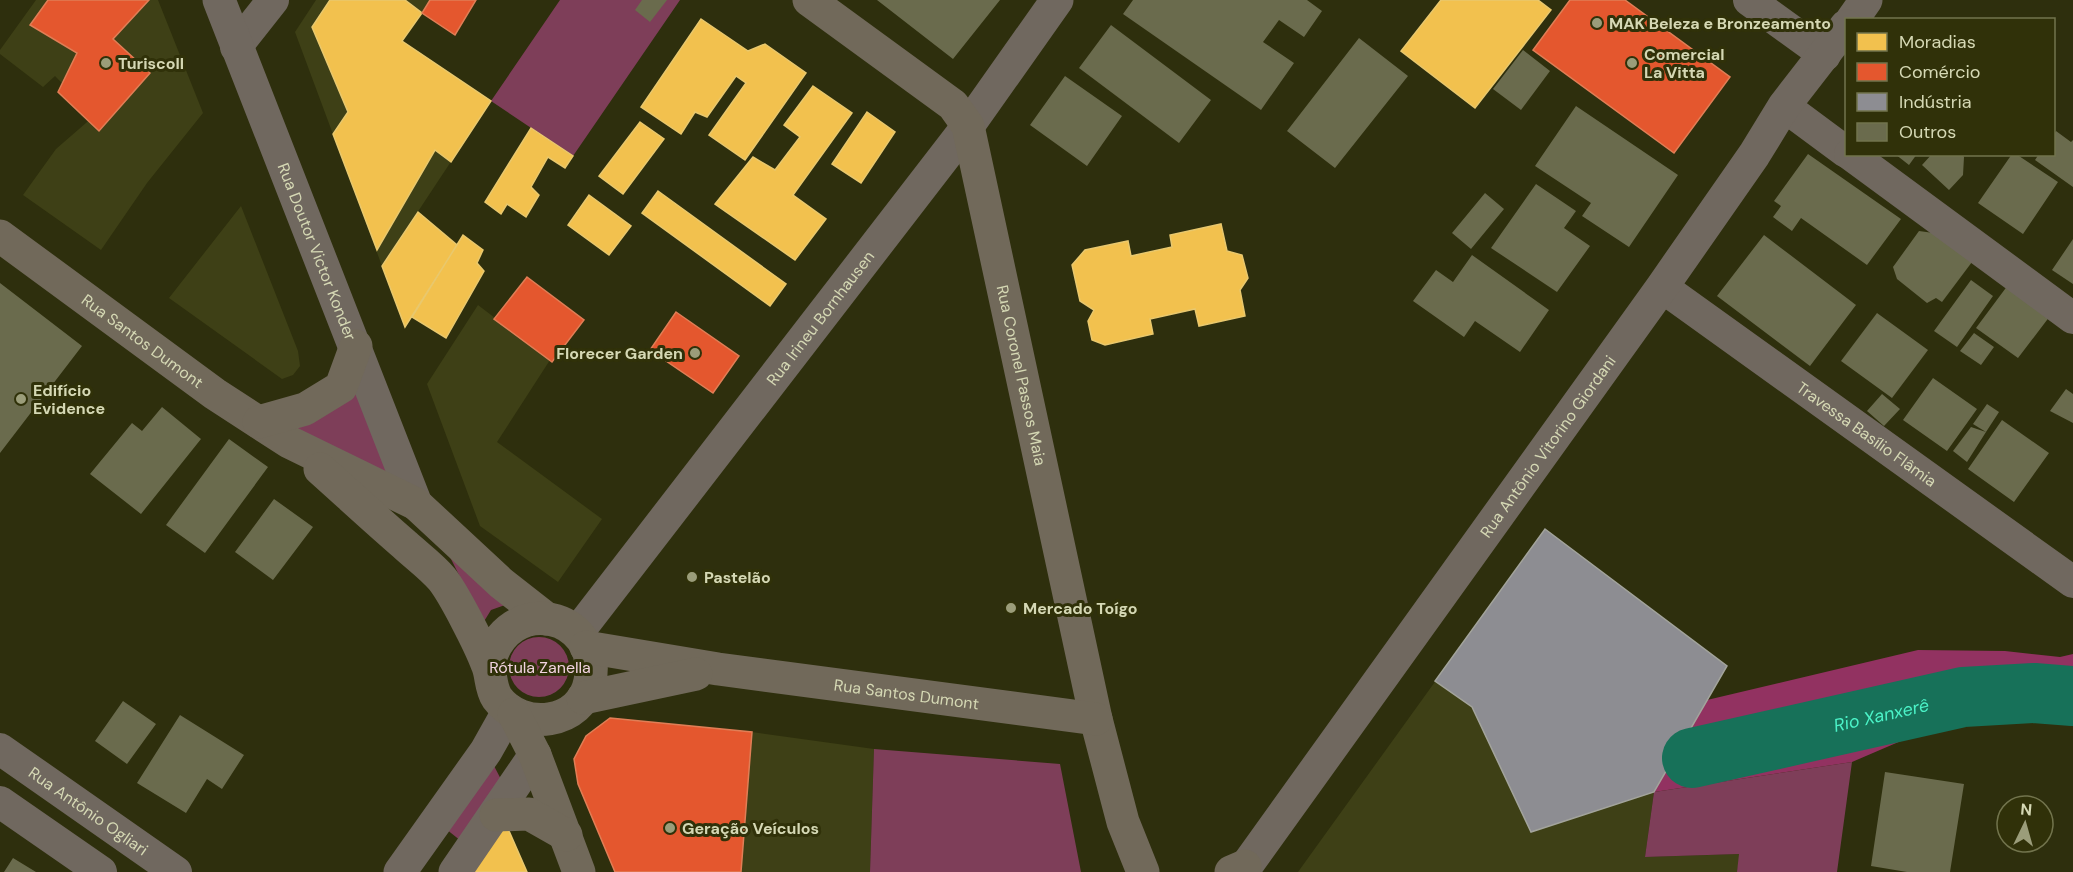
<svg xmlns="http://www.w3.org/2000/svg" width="2073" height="872" viewBox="0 0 2073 872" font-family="'DM Sans',sans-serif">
  <rect width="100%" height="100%" fill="#2e2f0d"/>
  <path fill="#3e4016" d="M36,0h122l45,113 -56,70 -46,67 -78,-55 33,-46 38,-33 -39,-40 -12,11 -43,-33v-4z
    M316,0h114l-28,41 89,60 -109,165 -87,-234z
    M241,206l57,145 2,15 -7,9 -11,4 -113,-81z
    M478,305l72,55 -53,82 105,77 -44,63 -78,-56 -53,-142z
    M1545,529l182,137 -73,126 -9,65 95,-3 -3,18h-439z
    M610,718l142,14 122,17 -4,123h-255l-37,-88 -4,-25 12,-23z"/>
  <path fill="#7e3e59" d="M560,0h120l-107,156 -82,-55z
    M358,378l36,101 -105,-53z
    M450,557l55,48 -14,5 -8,13z
    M509 667a30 30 0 1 1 60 0a30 30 0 1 1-60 0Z
    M874,749l186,15 21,108h-211z
    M1852,762l-15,110h-100l2,-18 -94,3 9,-65z
    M493,764l12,23 -39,58 -20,-16z"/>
  <path fill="#923261" d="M1918,650l87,1 55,6 13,-3v69l-107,-10 -114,49 -198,30 53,-92z"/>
  <path fill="#f2c14e" stroke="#e9c86d" stroke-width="1.5" d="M330,0h75l17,13 -20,28 89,60 -40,61 -16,-12 -58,100 -44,-116 15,-22 -36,-85z
    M1441,0h97l13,10 -76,98 -74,-57z
    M701,19l47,32 17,-7 41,29 -61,87 -36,-25 37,-52 -10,-7 -29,41 -12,-5 -14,22 -40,-27z
    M813,86l39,27 -59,82 33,24 -31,41 -80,-56 38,-47 22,13 25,-33 -16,-12z
    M867,112l28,20 -34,51 -29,-19z
    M640,122l24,17 -41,55 -24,-18z
    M531,128l42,28 -8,12 -17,-11 -17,30 8,8 -13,22 -19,-13 -6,10 -16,-12z
    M658,191l128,93 -16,22 -128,-93z
    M589,195l42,31 -22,29 -41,-30z
    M418,212l39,33 -52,82 -23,-61z
    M1221,224l6,27 15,4 6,23 -8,12 5,26 -46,10 -4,-17 -45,10 3,15 -48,11 -13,-5 -4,-19 6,-11 -14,-9 -8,-36 13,-15 43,-9 3,15 41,-9 -2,-12z
    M463,235l20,15 -6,13 7,8 -38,67 -34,-21z
    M506,824l21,48h-63z"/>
  <path fill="#e4572e" stroke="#e07e56" stroke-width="1.5" d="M48,0h101l-36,39 37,34 -51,58 -41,-39 19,-39 -47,-28z
    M430,0h46l-21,35 -33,-22z
    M1570,0h55l105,77 -56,76 -141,-103z
    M527,277l57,43 -32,42 -58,-43z
    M676,312l63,44 -26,37 -63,-43z
    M610,718l142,14 -11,140h-126l-37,-88 -4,-25 12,-23z"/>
  <path fill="#8d8d92" stroke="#a3a49c" stroke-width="1.5" d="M1545,529l182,137 -73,126 -123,40 -59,-125 -37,-26z"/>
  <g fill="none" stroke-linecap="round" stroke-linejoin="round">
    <path stroke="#177159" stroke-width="60" id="s1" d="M1692,758l271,-61 71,-4 39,3"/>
  </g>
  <path fill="#6a6b4d" d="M642,0h25l-17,22 -15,-12z
    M877,0h123l-47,59z
    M1133,0h174l15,11 -18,26 -25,-17 -16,22 31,21 -33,47 -138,-96z
    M1111,25l100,75 -32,43 -100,-75z
    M1359,38l49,38 -73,92 -48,-37z
    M1523,50l27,21 -29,39 -28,-21z
    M1065,76l57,40 -35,50 -57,-41z
    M1576,106l102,69 -49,72 -47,-31 9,-13 -56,-37z
    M2056,131l15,11 2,-2v47l-38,-27 4,-6h15v-19z
    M1808,154l93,65 -34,46 -66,-47 -9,13 -19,-14 8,-11 -7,-5z
    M1895,154h22l-8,11z
    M1932,154h30l2,3 -1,18 -14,15 -27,-25z
    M2012,154h4l42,28 -35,52 -45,-31z
    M1536,184l40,27 -12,17 26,18 -33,46 -66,-44z
    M1485,193l19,16 -33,40 -19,-16z
    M1919,231l22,3 34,24 -33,44 -6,-4 -9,5 -30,-24 -4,-12z
    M1764,235l92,70 -46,61 -93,-70z
    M2073,239v45l-21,-14z
    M1472,255l77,55 -29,42 -45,-31 -11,16 -51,-36 23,-31 17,12z
    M1971,280l22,16 -36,51 -23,-16z
    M0,283l82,63 -82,107z
    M2008,285l42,31 -32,42 -42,-30z
    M1877,313l51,37 -36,48 -51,-37z
    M1974,333l20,14 -13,18 -21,-14z
    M1933,378l44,31 -30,42 -44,-31z
    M2066,389l7,5v29l-23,-12z
    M1882,394l18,15 -16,17 -17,-15z
    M1987,404l12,8 -13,20 -13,-8z
    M162,407l39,32 -60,75 -51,-40 42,-51 10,8z
    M2002,420l47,33 -35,49 -46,-33z
    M1971,427l15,5 -19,30 -14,-11z
    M229,439l39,28 -63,86 -39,-28z
    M274,499l39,28 -40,53 -38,-28z
    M123,701l33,23 -29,40 -32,-23z
    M180,715l64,40 -22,34 -15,-10 -21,34 -49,-30z
    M1885,772l79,12 -14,88h-43l-36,-6z
    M13,858l23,14h-32z"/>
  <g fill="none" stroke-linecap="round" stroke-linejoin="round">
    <g stroke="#70685f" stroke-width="32">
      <path d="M1749,0l76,55"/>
      <path d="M236,47l37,-47"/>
      <path d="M1784,106l62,46"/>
      <path d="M1850,154l223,164"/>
      <path id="s2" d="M1662,287l411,295"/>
      <path id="s3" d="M0,749l176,123"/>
      <path d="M0,802l101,70"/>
    </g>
    <g stroke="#70685f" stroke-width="33">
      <path id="s4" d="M219,0l197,504"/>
      <path d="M1852,20l14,-20"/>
      <path id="s5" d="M577,633l391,-507 89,-126"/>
      <path d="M400,872l86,-121 23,-41"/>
      <path d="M455,872l80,-117"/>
      <path id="s6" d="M1242,872l420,-585 92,-132 30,-49 62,-80"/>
    </g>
    <g stroke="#71695a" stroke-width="33">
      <path id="s7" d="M809,0l144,105 15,21 128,593 27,103 20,50"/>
      <path id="s8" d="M0,236l215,158 74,48 127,62 85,79 46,36"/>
      <path d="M259,422l46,-13 36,-22 15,-41"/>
      <path d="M320,469c28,25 56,51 85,76 12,11 27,22 37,34 12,15 38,66 45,85 5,11 3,23 10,34 25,34 85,27 93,-17 13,-67 -83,-92 -102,-15"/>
      <path id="s9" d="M586,647l132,22 378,50"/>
      <path d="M583,698l113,-24"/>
      <path d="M514,714l21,41 44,117"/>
      <path d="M496,815l33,-1 37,21"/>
      <path d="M1231,872l14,-6"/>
    </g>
  </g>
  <g fill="#9b9d7a" stroke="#303109" stroke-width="2">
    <circle cx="1597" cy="23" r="6"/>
    <circle cx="106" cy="63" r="6"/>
    <circle cx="1632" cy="63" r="6"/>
    <circle cx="695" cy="353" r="6"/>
    <circle cx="21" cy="399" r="6"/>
    <circle cx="692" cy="577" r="6"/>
    <circle cx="1011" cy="608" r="6"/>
    <circle cx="670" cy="828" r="6"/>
  </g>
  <g text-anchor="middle" stroke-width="6" stroke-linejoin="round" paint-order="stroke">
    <g font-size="16" font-weight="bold" fill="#d5d8b4" stroke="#303109" text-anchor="start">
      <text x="1609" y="29">MAK Beleza e Bronzeamento</text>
      <text x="1644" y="60">Comercial<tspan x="1644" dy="18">La Vitta</tspan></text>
      <text x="118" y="69">Turiscoll</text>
      <text x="683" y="359" text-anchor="end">Florecer Garden</text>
      <text x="33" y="396">Edifício<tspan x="33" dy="18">Evidence</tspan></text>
      <text x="704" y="583">Pastelão</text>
      <text x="1023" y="614">Mercado Toígo</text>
      <text x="682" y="834">Geração Veículos</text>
    </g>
    <g font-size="16" fill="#d5d8b4" stroke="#303109">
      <text dy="6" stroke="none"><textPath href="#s4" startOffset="270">Rua Doutor Victor Konder</textPath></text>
      <text dy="6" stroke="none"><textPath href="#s5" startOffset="398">Rua Irineu Bornhausen</textPath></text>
      <text dy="6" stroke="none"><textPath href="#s8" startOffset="177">Rua Santos Dumont</textPath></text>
      <text dy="6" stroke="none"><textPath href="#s7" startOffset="459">Rua Coronel Passos Maia</textPath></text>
      <text dy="6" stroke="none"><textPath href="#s2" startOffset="252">Travessa Basílio Flâmia</textPath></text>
      <text dy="6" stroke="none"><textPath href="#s6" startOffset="524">Rua Antônio Vitorino Giordani</textPath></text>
      <text dy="6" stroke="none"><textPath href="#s9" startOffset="324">Rua Santos Dumont</textPath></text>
      <text dy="6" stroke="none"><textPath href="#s3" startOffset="108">Rua Antônio Ogliari</textPath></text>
    </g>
    <g font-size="16" fill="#f2d3e0" stroke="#303109">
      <text x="540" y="673">Rótula Zanella</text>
    </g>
    <g font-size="18" font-style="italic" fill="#4bf2c7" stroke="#303109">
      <text dy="6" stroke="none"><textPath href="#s1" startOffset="194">Rio Xanxerê</textPath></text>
    </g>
  </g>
  <rect x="1845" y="18" width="210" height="138" fill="#303109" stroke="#72744d" stroke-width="1.5"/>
  <rect x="1857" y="33" width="30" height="18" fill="#f2c14e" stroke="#72744d" stroke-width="1.5"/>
  <text x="1899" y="48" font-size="18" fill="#d5d8b4">Moradias</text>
  <rect x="1857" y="63" width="30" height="18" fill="#e4572e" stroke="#72744d" stroke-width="1.5"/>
  <text x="1899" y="78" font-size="18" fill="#d5d8b4">Comércio</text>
  <rect x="1857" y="93" width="30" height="18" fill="#8d8d92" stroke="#72744d" stroke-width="1.5"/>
  <text x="1899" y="108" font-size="18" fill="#d5d8b4">Indústria</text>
  <rect x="1857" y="123" width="30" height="18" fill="#6a6b4d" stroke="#72744d" stroke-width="1.5"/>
  <text x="1899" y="138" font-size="18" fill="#d5d8b4">Outros</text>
  <g transform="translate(2025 824) rotate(5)"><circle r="28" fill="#303109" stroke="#72744d" stroke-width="1.5"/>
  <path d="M0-4.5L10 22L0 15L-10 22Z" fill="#9b9d7a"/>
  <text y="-9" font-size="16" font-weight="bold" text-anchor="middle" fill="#d5d8b4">N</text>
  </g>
</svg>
